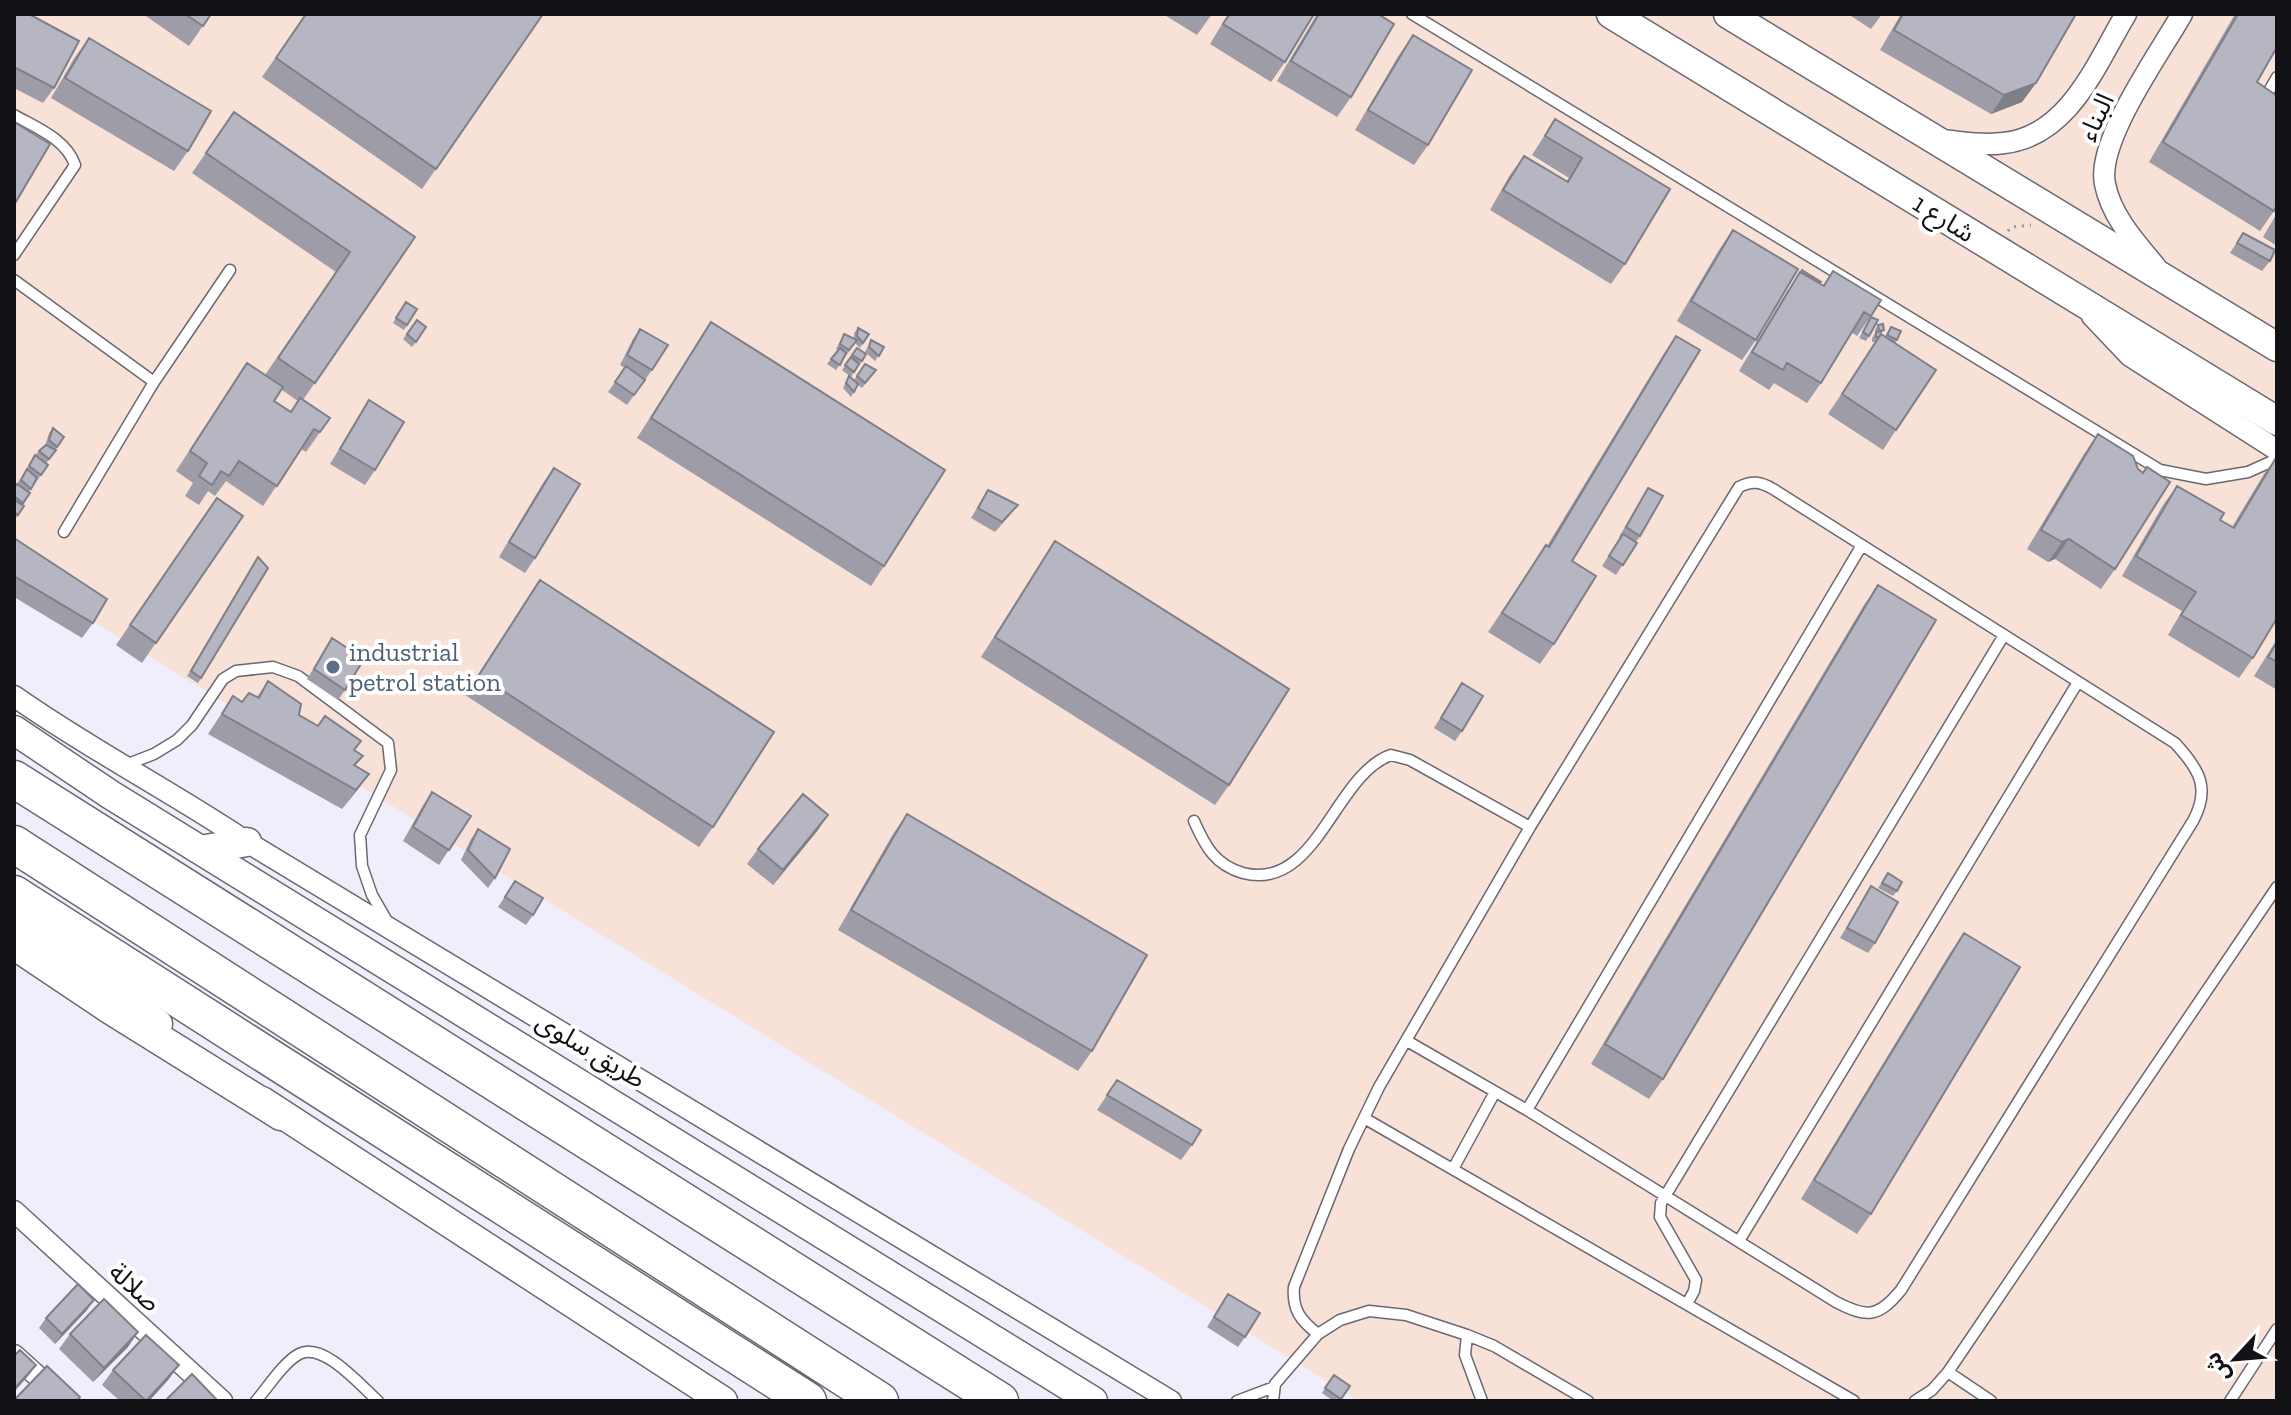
<svg xmlns="http://www.w3.org/2000/svg" width="2291" height="1415" viewBox="0 0 2291 1415" font-family="'Zilla Slab','Noto Sans Arabic',serif">
  <rect width="100%" height="100%" fill="#f0eefb"/>
  <path fill="#f8e1d6" d="M14,14h2263v1387h-918l-1345,-828z"/>
  <g fill="none" stroke-linecap="round" stroke-linejoin="round">
    <defs>
      <path id="lane" d="M1412,14l748,456 46,9 42,-7 29,-13
        M2264,100l13,-23
        M14,115c23,13 52,24 61,50l-61,90
        M14,280l140,102 -90,150
        M154,382l76,-112
        M123,766l31,-12 23,-14 15,-15 31,-46 13,-8 37,-4 25,9 90,67 3,27 -31,65 2,31 10,29 15,26
        M1194,821c11,25 21,44 49,52 74,19 91,-98 148,-118l19,5 120,67
        M1527,1110l335,-565
        M1364,1118l490,283
        M1453,1169l42,-77
        M1739,1241l339,-559
        M1687,1304l7,-13 2,-11 -36,-63 1,-14 343,-568
        M1318,1334c-17,-13 -26,-24 -24,-47l55,-138 30,-62 151,-260 209,-340c13,-7 22,-5 34,2l402,254c24,26 36,45 18,78l-292,469c-23,28 -34,28 -65,12l-309,-192 -120,-69
        M1467,1335l-2,20 17,46
        M1948,1372l43,29
        M256,1401c12,-14 27,-38 43,-47 24,-13 62,32 79,47
        M1237,1401l37,-14
        M1273,1401l2,-17 43,-50 22,-14 29,-9 37,4 61,20 27,11 94,55
        M1915,1401l17,-11 16,-18 329,-485
        M2230,1401l47,-72"/>
      <path id="street" d="M1942,140c21,2 41,6 62,3 65,-7 92,-79 122,-129
        M2156,267c-20,-24 -45,-51 -51,-83 -9,-43 55,-131 77,-170
        M2092,316l38,40 147,94
        M14,696c75,53 157,95 233,146l924,559
        M14,1211l208,190
        M14,1355l51,46"/>
      <path id="secondary" d="M1611,14l666,407
        M1728,14l549,333
        M14,730l97,65 982,606
        M200,850l47,-8
        M14,918l144,106
        M262,1101l461,300"/>
      <path id="primary" d="M14,944l97,65 170,106"/>
      <path id="highway" d="M14,779l986,622
        M14,844l866,557
        M14,894l794,507"/>
    </defs>
    <use href="#lane" stroke="#696873" stroke-width="13"/>
    <use href="#street" stroke="#696873" stroke-width="23"/>
    <use href="#secondary" stroke="#696873" stroke-width="31"/>
    <use href="#primary" stroke="#696873" stroke-width="33"/>
    <use href="#highway" stroke="#696873" stroke-width="39"/>
    <path stroke="#96949e" stroke-width="3" stroke-dasharray="2 6" stroke-linecap="butt" d="M2008,231l3,-4 20,-2"/>
    <use href="#lane" stroke="#fff" stroke-width="10"/>
    <use href="#street" stroke="#fff" stroke-width="20"/>
    <use href="#secondary" stroke="#fff" stroke-width="28"/>
    <use href="#primary" stroke="#fff" stroke-width="30"/>
    <use href="#highway" stroke="#fff" stroke-width="36"/>
  </g>
  <path fill="#9d9ca7" fill-rule="evenodd" d="M14,14h15l25,74 -11,15 -29,-15z
    M143,14h68l-22,32z
    M306,14h237l-121,175 -160,-112z
    M1163,14h49l-15,21z
    M1228,14h86l-29,48 -14,20 -61,-38z
    M1317,14h61l-27,83 -14,20 -60,-36z
    M1848,14h34l-11,15z
    M1901,14h175l-40,69 -14,19 -31,12 -111,-64z
    M2235,14h42l-20,68 17,129 -14,20 -111,-69z
    M1413,35l15,110 -14,20 -59,-35 44,-75z
    M89,38l99,113 -14,20 -123,-73 24,-41z
    M234,112l181,125 -112,163 27,18 -24,34 -5,-3 -38,57 -37,-25 -11,15 -7,-5 -9,14 -14,-9 8,-13 -17,-12 71,-108 18,12 71,-103 -144,-99zM282,390l16,11 -7,11 -17,-11z
    M1555,119l115,70 -45,75 -14,20 -121,-74 20,-35 14,-19 42,25 3,-3 -37,-23z
    M2277,213v33l-14,-9z
    M1733,230l23,110 -14,20 -65,-39 42,-71z
    M2243,233l27,28 -8,10 -32,-18z
    M1802,270l21,15 10,-14 38,45 -14,20 -6,-4 -30,51 -14,20 -33,-20 -5,7 -30,-19 48,-80z
    M406,302l11,7 -13,21 -11,-7z
    M1871,317l-2,19 -3,5 -7,-3z
    M417,320l-1,22 -4,5 -9,-8z
    M711,322l173,244 -13,20 -234,-148z
    M1878,325l6,5 -3,4 4,3 6,-10 6,13 -2,3 1,87 -13,20 -55,-36 48,-72h-4v-4l3,-5v-3z
    M858,328l11,6 -9,14 -5,-5 -19,27 -9,-6 11,-14 -2,-1 8,-15 10,5v-6z
    M640,329l12,41 -25,35 -19,-13 17,-24 -5,-3 13,-26z
    M1676,336l-104,225 -18,83 -14,20 -52,-32 45,-67 13,-20 1,1 116,-191z
    M871,340l13,7 -9,14 -10,-9z
    M857,348l5,13 -11,16 -9,-7z
    M865,364l11,6 -14,18 -4,-3 -7,12 -8,-9 6,-12 5,4z
    M369,400l6,70 -10,15 -35,-21z
    M53,428l11,9 -18,27 2,1 -19,27 1,1 -15,27 -1,-33 3,-3 18,-29 10,-9 4,-13z
    M2098,434l17,135 -14,20 -46,-30 -7,3 -21,-13 57,-95z
    M2277,456l-24,202 -14,20 -71,-43 14,-24 -60,-35 41,-71 14,-19 43,34 12,7 32,-53z
    M554,468l-19,90 -10,15 -26,-16 44,-74z
    M1648,488l-8,48 -4,6 1,1 -21,32 -14,-9 18,-28 -1,-1z
    M988,490l22,25 -15,17 -24,-14z
    M217,498l26,18 -101,147 -26,-18z
    M14,538l79,85 -11,15 -68,-41z
    M1055,541l174,244 -14,20 -234,-148z
    M255,562l13,6 -70,115 -11,-7z
    M540,580l173,247 -14,20 -234,-152z
    M1878,585l-215,494 -14,20 -58,-35 273,-459z
    M332,638l13,52 -7,10 -31,-21z
    M2277,639v51l-23,-14z
    M268,681l31,34 64,41 -8,10 14,8 -27,35 -134,-75 25,-38 9,6 15,-5z
    M1462,683v48l-7,10 -21,-13z
    M432,792l39,24 -32,49 -36,-24 19,-34z
    M907,814l185,237 -14,20 -240,-141 55,-96z
    M478,829l17,49 -7,10 -27,-28 10,-21z
    M818,830l-45,55 -26,-21 11,-15z
    M1888,873l9,18 -4,5 -15,-8z
    M515,881l18,34 -7,10 -28,-18z
    M1871,886l4,57 -7,10 -28,-15z
    M1964,933l-93,281 -14,20 -56,-35 149,-246z
    M1117,1080l75,65 -11,15 -84,-50z
    M1228,1294l17,43 -7,10 -31,-20z
    M87,1310l-32,34 -16,-16 7,-10z
    M70,1334l58,13 -35,35 -34,-33z
    M179,1365l-11,15 -19,21h-29l-18,-16 11,-15z
    M1334,1375l16,11 -10,15h-7l-11,-8z"/>
  <path fill="#7f7f88" d="M2036,83l-14,19 -31,12 13,-19z
    M2069,539l-14,20 -7,3 14,-20z
    M369,774l-14,19 -13,16 14,-19z
    M828,815l-10,15 -45,55 10,-15z
    M94,1300l-7,10 -32,34 7,-10z
    M138,1332l-10,15 -35,35 11,-14z
    M36,1365l-7,10 -15,17v-3z
    M179,1365l-11,15 -19,21h-3z"/>
  <path fill="#b6b5c2" stroke="#7f7f88" stroke-width="2" d="M15,14h14l50,27 -25,47 -40,-21z
    M185,14h26l-8,12z
    M306,14h237l-107,155 -160,-111z
    M1230,14h84l-29,48 -62,-38z
    M1319,14h59l16,10 -43,73 -60,-36z
    M1903,14h173l-40,69 -32,12 -110,-65z
    M2238,14h39v33l-20,35 20,14v109l-3,6 -111,-69z
    M1413,35l59,35 -44,75 -60,-35z
    M89,38l122,73 -23,40 -123,-73z
    M234,112l181,125 -100,146 -37,-25 72,-106 -144,-99z
    M1555,119l115,70 -45,75 -122,-74 21,-34 44,26 14,-24 -37,-22z
    M14,122l36,22 -36,61z
    M1733,230l65,39 -42,71 -65,-39z
    M2243,233l32,17 -5,11 -33,-18z
    M1802,270l19,12 -1,1 -19,-11z
    M1833,271l48,29 -10,16 -7,-4 -43,71 -34,-20 -4,7 -31,-18 48,-80 24,14z
    M406,302l11,7 -10,16 -11,-7z
    M1871,317l7,3 -9,16 -6,-4z
    M417,320l9,7 -10,15 -9,-8z
    M711,322l234,148 -61,96 -233,-148z
    M1883,324l1,6 -4,1 1,4 -2,2h-3v-4l3,-2 -1,-6z
    M1891,327l10,4 -4,9 -10,-5z
    M858,328l11,6 -6,9 -6,-7z
    M640,329l28,16 -16,25 -25,-15z
    M844,334l13,6 -8,10 -9,-6z
    M1881,334l55,36 -40,60 -54,-36z
    M1676,336l24,14 -128,211 24,15 -42,68 -52,-31 44,-68 3,2z
    M871,340l13,7 -5,9 -10,-9z
    M840,348l6,5 -6,12 -9,-6z
    M857,348l9,6 -4,7 -10,-6z
    M851,357l8,7 -5,8 -9,-7z
    M247,363l36,24 -9,14 17,11 9,-14 30,20 -10,14 -6,-3 -37,57 -38,-25 -10,15 -8,-5 -9,14 -13,-9 8,-13 -17,-12z
    M865,364l11,6 -11,13 -8,-7z
    M626,366l19,14 -11,15 -19,-13z
    M849,376l9,8 -4,8 -8,-9z
    M369,400l35,22 -29,48 -35,-21z
    M53,428l11,9 -7,10 -8,-7z
    M2098,434l35,22 5,13 5,4 4,-6 23,15 -55,87 -46,-30 -7,3 -21,-12z
    M46,445l10,5 -7,9 -10,-8z
    M35,455l13,10 -7,10 -12,-9z
    M2277,456v162l-24,40 -72,-43 15,-23 -60,-36 41,-70 47,27 -4,7 14,8z
    M554,468l26,16 -45,74 -26,-16z
    M27,469l10,9 -6,11 -10,-9z
    M17,484l13,9 -7,10 -9,-7v-8z
    M1648,488l15,8 -23,40 -14,-9z
    M988,490l30,15 -16,17 -24,-14z
    M217,498l26,18 -87,127 -26,-18z
    M14,500l10,6 -6,9 -4,-3z
    M1623,534l14,9 -14,22 -14,-9z
    M14,538l93,61 -14,24 -79,-47z
    M1055,541l234,148 -60,96 -234,-148z
    M258,557l10,11 -67,110 -10,-7z
    M540,580l234,152 -61,95 -234,-152z
    M1878,585l58,35 -273,459 -58,-35z
    M332,638l32,21 -19,31 -31,-21z
    M2277,642v20l-9,-5z
    M268,681l33,23 -2,11 19,11 7,-10 36,25 -7,9 9,6 -9,9 15,9 -13,16 -134,-76 11,-18 9,6 7,-9 10,5z
    M1462,683l21,13 -21,35 -21,-13z
    M432,792l39,24 -22,34 -36,-23z
    M803,794l25,21 -45,55 -25,-21z
    M907,814l240,141 -55,96 -241,-141z
    M478,829l32,20 -15,29 -27,-28z
    M1888,873l14,9 -5,9 -15,-8z
    M515,881l28,17 -10,17 -28,-18z
    M1871,886l27,16 -23,41 -28,-15z
    M1964,933l56,34 -149,247 -57,-34z
    M1117,1080l84,50 -9,15 -85,-50z
    M78,1284l16,16 -32,34 -16,-16z
    M1228,1294l32,19 -15,24 -31,-20z
    M104,1299l34,33 -34,36 -34,-34z
    M146,1335l33,30 -33,36 -33,-31z
    M20,1350l16,15 -22,24v-33z
    M47,1366l33,31 -3,4h-58l-3,-3z
    M192,1374l26,27h-53z
    M1334,1375l16,11 -9,13 -16,-11z"/>
  <circle fill="#5c6f8a" stroke="#fff" stroke-width="3" cx="333" cy="667" r="8"/>
  <g text-anchor="middle" stroke-width="8" stroke-linejoin="round" paint-order="stroke">
    <g font-size="26" fill="#121116" stroke="#fff">
      <text transform="translate(2096 117) rotate(-65)" y="9">البناء</text>
      <text transform="translate(1944 218) rotate(32)" y="9">شارع 1</text>
      <text transform="translate(591 1050) rotate(31)" y="9">طريق سلوى</text>
      <text transform="translate(135 1287) rotate(42)" y="9">صلالة</text>
    </g>
    <g font-size="26" fill="#4e5e75" stroke="#fff" text-anchor="start">
      <text x="349" y="661">industrial<tspan x="349" dy="30">petrol station</tspan></text>
    </g>
  </g>
  <rect width="2291" height="1415" fill="none" stroke="#121116" stroke-width="32"/>
  <g transform="translate(2235 1359) rotate(244)" stroke="#ffffff" stroke-width="6" paint-order="stroke">
  <path d="M0-6L14 30L0 20L-14 30Z" fill="#121116"/>
  <text y="-12" font-size="22" font-weight="bold" text-anchor="middle" fill="#121116">ش</text>
  </g>
</svg>
